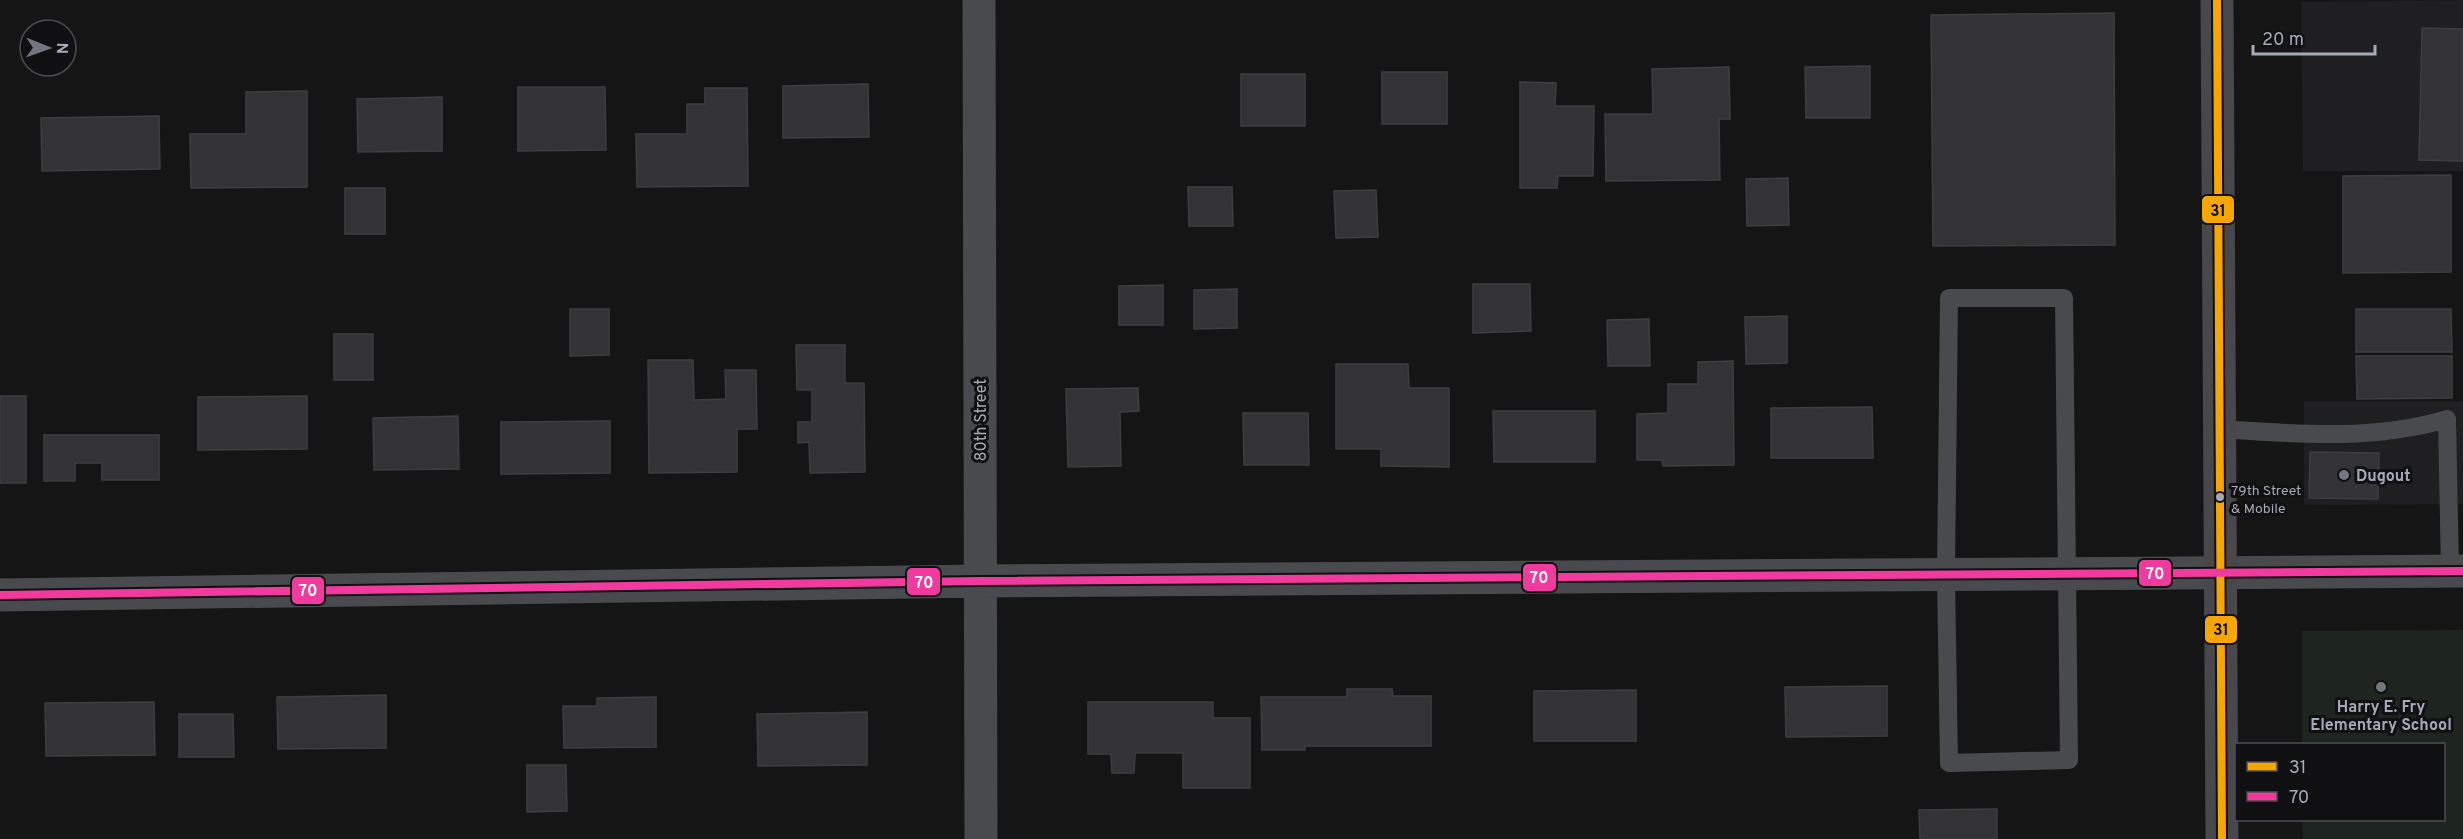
<svg xmlns="http://www.w3.org/2000/svg" width="2463" height="839" viewBox="0 0 2463 839" font-family="Overpass,sans-serif">
  <rect width="100%" height="100%" fill="#151515"/>
  <path fill="#1f1f21" d="M2463,0v171h-160l-2,-169z
    M2304,401h159v103l-159,1z"/>
  <path fill="#1e241f" d="M2463,630v209h-160l-1,-19h142v-76h-142v-113z"/>
  <path fill="#333335" stroke="#3e3e41" stroke-width="1.5" d="M2114,13l1,232 -182,1 -2,-231z
    M2422,28l41,1v132l-44,-1z
    M1870,66v52h-64l-1,-51z
    M1729,67l1,52h-11l1,61 -114,1 -1,-67h48l-1,-45z
    M1382,72h65v52h-65z
    M1241,74h64v52h-64z
    M1520,82l36,1 -1,23h39l-1,70h-35l-1,12h-37z
    M868,84l1,53 -86,1v-52z
    M518,87h87l1,63 -88,1z
    M705,88h42l1,98 -111,1 -1,-53h51v-30h18z
    M307,91v96l-116,1 -1,-54h56v-42z
    M442,97v54l-84,1 -1,-53z
    M159,116l1,53 -118,2 -1,-53z
    M2451,175v97l-108,1v-97z
    M1788,178l1,47 -42,1 -1,-47z
    M1188,187h44l1,39h-44z
    M345,188h40v46h-40z
    M1376,190l2,47 -42,1 -2,-47z
    M1473,284h57l1,47 -58,2z
    M1163,285v40h-44v-39z
    M1237,289v39l-43,1v-39z
    M570,309h39v46l-39,1z
    M2356,309h95l1,43h-96z
    M1787,316v47l-41,1 -1,-47z
    M1649,319l1,47h-42l-1,-46z
    M334,334h39v46h-39z
    M796,345h49v38h19l1,89 -55,1 -1,-31 -11,1v-21h14v-32h-15z
    M2356,356h96v42l-95,1z
    M648,360h45l1,40 32,-1 -1,-29h31l1,59h-20v43l-88,1z
    M1733,361l1,104 -71,1 -1,-6h-25v-46l31,-1v-29h30v-22z
    M1336,364h72l1,24h40v79l-68,-1v-17h-45z
    M1138,388l1,23 -19,1 1,54 -53,1 -2,-78z
    M0,396h26v87h-26z
    M307,396v53l-109,1v-53z
    M1872,407l1,51h-102v-50z
    M1493,411h102v51h-101z
    M1243,413h65l1,52h-65z
    M458,416l1,53 -85,1 -1,-52z
    M610,421v52l-109,1v-52z
    M44,435h115v45h-57v-17h-27v18h-31z
    M2310,452l69,1 -1,46 -69,-1z
    M1887,686v50l-101,1 -1,-50z
    M1347,689h45l1,7h38v50h-126v4h-43l-1,-53h86z
    M1636,690v51h-102v-50z
    M386,695v53l-108,1 -1,-52z
    M656,697v50l-92,1 -1,-42h34v-8z
    M154,702l1,53 -109,1 -1,-53z
    M1088,702h125v16h37v70h-67v-35h-48l-1,20h-22l-1,-19h-23z
    M867,712v53l-109,1 -1,-52z
    M179,714h54l1,43h-55z
    M527,765h39l1,46 -40,1z
    M1997,809v30h-77l-1,-29z"/>
  <g fill="none" stroke-linecap="round" stroke-linejoin="round">
    <path stroke="#494a4e" stroke-width="18" d="M1949,298h115l5,462 -120,3 -3,-188z
      M2219,429c75,5 155,12 228,-10l3,152"/>
    <path stroke="#494a4e" stroke-width="33" d="M979,0l2,839
      M0,595l981,-14 1482,-10"/>
    <path stroke="#48484c" stroke-width="33" d="M2217,0l5,839"/>
    <defs>
      <path id="bus-1" d="M2217,0l5,839"/>
      <path id="bus-2" d="M0,595l981,-14 1482,-10"/>
    </defs>
    <use href="#bus-1" stroke="#100f11" stroke-width="12"/>
    <use href="#bus-2" stroke="#100f11" stroke-width="12"/>
    <use href="#bus-1" stroke="#f7a600" stroke-width="8"/>
    <use href="#bus-2" stroke="#f13a9d" stroke-width="8"/>
  </g>
  <g fill="#73767e" stroke="#100f11" stroke-width="2">
    <circle cx="2344" cy="475" r="6"/>
    <circle cx="2381" cy="687" r="6"/>
  </g>
  <circle fill="#a6aab7" stroke="#100f11" stroke-width="2" cx="2220" cy="497" r="5"/>
  <g text-anchor="middle" stroke-width="6" stroke-linejoin="round" paint-order="stroke">
    <g font-size="14" fill="#a6aab7" stroke="#100f11" text-anchor="start">
      <text x="2231" y="495">79th Street<tspan x="2231" dy="18">&amp; Mobile</tspan></text>
    </g>
    <g font-size="16" fill="#a6aab7" stroke="#100f11">
      <text transform="translate(980 420) rotate(-90)" y="6">80th Street</text>
    </g>
    <g font-size="16" font-weight="bold" fill="#a6aab7" stroke="#100f11" text-anchor="start">
      <text x="2356" y="481">Dugout</text>
      <text x="2381" y="712" text-anchor="middle">Harry E. Fry<tspan x="2381" dy="18">Elementary School</tspan></text>
    </g>
  </g>
  <g stroke="#100f11" stroke-width="2">
    <rect x="2201" y="195" width="34" height="29" rx="6" fill="#f7a600"/>
    <rect x="2138" y="559" width="34" height="28" rx="6" fill="#f13a9d"/>
    <rect x="1522" y="563" width="35" height="29" rx="6" fill="#f13a9d"/>
    <rect x="906" y="567" width="35" height="29" rx="6" fill="#f13a9d"/>
    <rect x="291" y="576" width="34" height="29" rx="6" fill="#f13a9d"/>
    <rect x="2204" y="615" width="34" height="29" rx="6" fill="#f7a600"/>
  </g>
  <g font-size="16" text-anchor="middle" font-weight="bold" fill="#fff">
    <text x="2155" y="579">70</text>
    <text x="1539" y="583">70</text>
    <text x="924" y="588">70</text>
    <text x="308" y="596">70</text>
  </g>
  <g font-size="16" text-anchor="middle" font-weight="bold" fill="#111">
    <text x="2218" y="216">31</text>
    <text x="2221" y="635">31</text>
  </g>
  <rect x="2235" y="743" width="210" height="78" fill="#100f11" stroke="#4c4d53" stroke-width="1.5"/>
  <rect x="2247" y="762" width="30" height="9" fill="#f7a600" stroke="#4c4d53" stroke-width="1.5"/>
  <text x="2289" y="773" font-size="18" fill="#a6aab7">31</text>
  <rect x="2247" y="792" width="30" height="9" fill="#f13a9d" stroke="#4c4d53" stroke-width="1.5"/>
  <text x="2289" y="803" font-size="18" fill="#a6aab7">70</text>
  <g transform="translate(48 48) rotate(91)"><circle r="28" fill="#100f11" stroke="#4c4d53" stroke-width="1.5"/>
  <path d="M0-4.5L10 22L0 15L-10 22Z" fill="#73767e"/>
  <text y="-9" font-size="16" font-weight="bold" text-anchor="middle" fill="#a6aab7">N</text>
  </g>
  <path d="M2253 45v9h122v-9" fill="none" stroke="#a6aab7" stroke-width="3"/>
  <text x="2262" y="45" font-size="18" fill="#a6aab7" stroke="#100f11" stroke-width="4.5" paint-order="stroke">20 m</text>
</svg>
